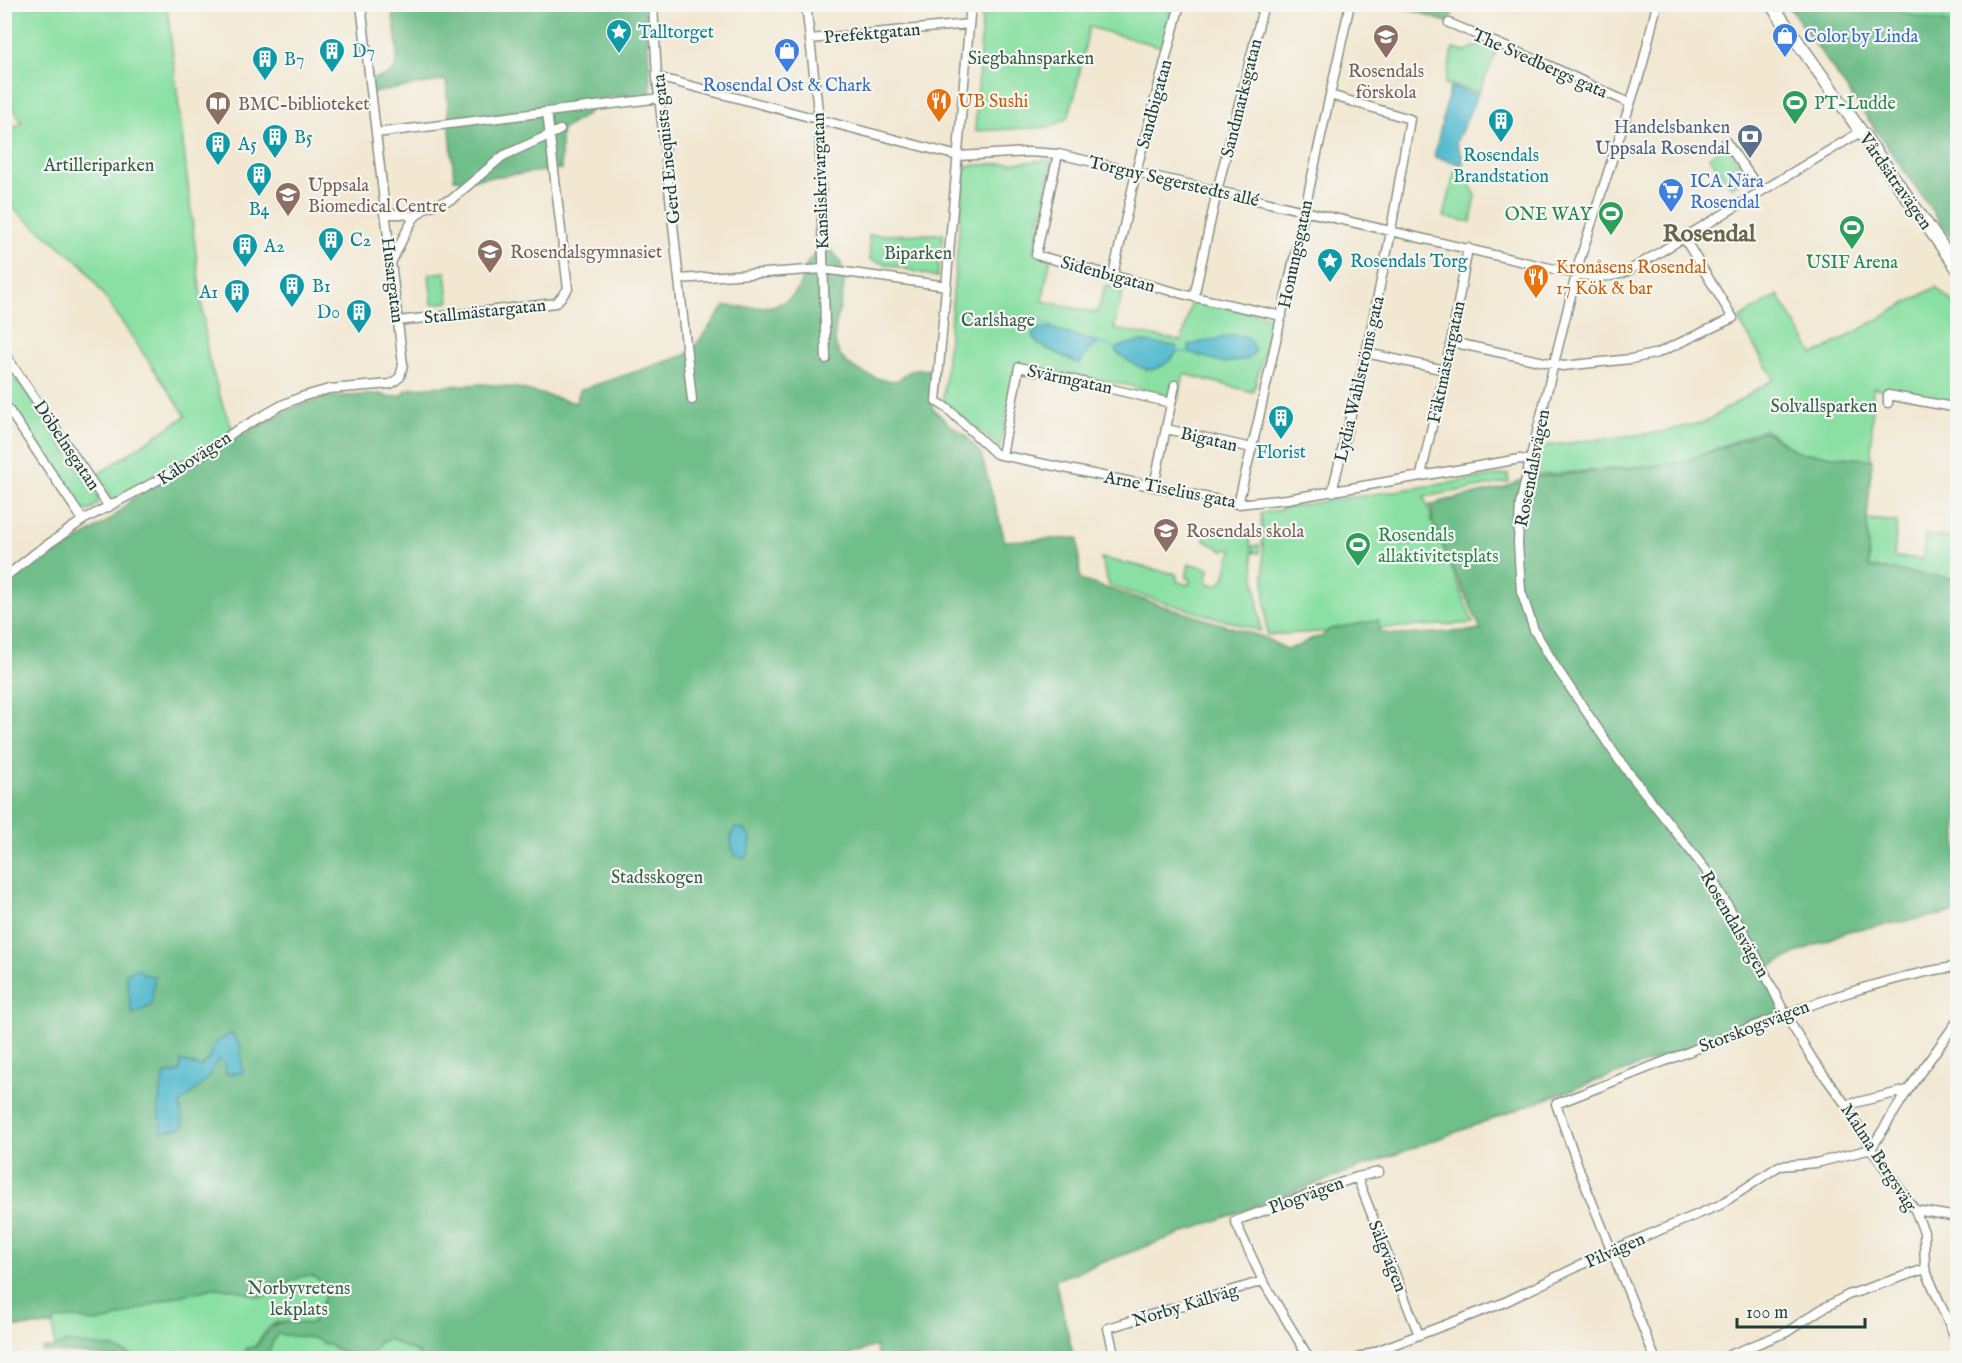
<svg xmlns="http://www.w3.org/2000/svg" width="1962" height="1363" viewBox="0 0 1962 1363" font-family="'IM FELL English',serif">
  <rect width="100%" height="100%" fill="#f6f6f2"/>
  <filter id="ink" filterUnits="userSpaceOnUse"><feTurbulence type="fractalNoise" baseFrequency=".0167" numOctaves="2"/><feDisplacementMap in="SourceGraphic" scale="12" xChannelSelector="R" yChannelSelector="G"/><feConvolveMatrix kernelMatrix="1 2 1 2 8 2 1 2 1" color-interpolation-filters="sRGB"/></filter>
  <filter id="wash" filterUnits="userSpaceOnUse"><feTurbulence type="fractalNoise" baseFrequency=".008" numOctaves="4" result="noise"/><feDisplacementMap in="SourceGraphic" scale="24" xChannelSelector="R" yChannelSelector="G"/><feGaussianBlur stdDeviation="1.35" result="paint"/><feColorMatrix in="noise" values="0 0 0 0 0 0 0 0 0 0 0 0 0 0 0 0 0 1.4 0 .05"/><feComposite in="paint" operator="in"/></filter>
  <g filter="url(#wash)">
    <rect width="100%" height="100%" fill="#f2e7d1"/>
    <path fill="#8ae0a3" stroke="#548e6c" stroke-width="1.5" d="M1900,4l57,1v20l-54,-11z
      M5,5h162l41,352 15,49 11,26 -120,72 -19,-28 91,-60 -103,-151 -78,-63 -1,-68 18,-12 -17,-27z
      M983,5v-1l188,1 -9,42 -73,-20 -14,67 -7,24 -18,9 -75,4z
      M1482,43l16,6 -19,43 -34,-8 8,-35 12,3z
      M1725,145l23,31 -16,12 -23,-31z
      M1052,160l-18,92 17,5 -9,44 55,12 8,-27 18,4 -9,39 68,12 10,-41 82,17 -21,75 -69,-18 -6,25 -51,-14 -109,-21 -18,83 -57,-46 22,-235z
      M1463,163l-2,8 10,9v7l5,8 -5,27 -27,-5 12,-51z
      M943,234l-6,43 -67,-17 -1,-25z
      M446,272l3,30 -17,2 -3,-30z
      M1936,287l21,20v98l-61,-11 -23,-7 -2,73 -73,-8 -34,-23 -83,34 -153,13 7,-29 126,-15 44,-10 69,-43 -36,-60 40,-24 36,60z
      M4,360l94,137v7l-9,7 -7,-2 -77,-114z
      M1508,474l1,8 -85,15 49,126 -206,12 -6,-122 20,-3v-2z
      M1867,519l30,3 -3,35 29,2 2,-24 32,3v41l-88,-12z
      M1207,526l19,4 23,-1 2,18 8,-2v8h-5v-3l-2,1 9,80 -152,-45 -8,-28 75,16 2,8 11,3 1,-6 -4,-1 3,-14 20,4 -2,14 10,4c14,-10 6,-21 16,-35l-4,-2 -5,2 -20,-11z
      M301,1272l15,6 13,10 -17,36 -35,-2 -7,4 -24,31 3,1h-126l-68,-12 -2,-21 3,-8 159,-33 70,-7z
      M277,1334l36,4 44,20h-92z
      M388,1339l38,18 -1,1h-57l11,-16z"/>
    <path fill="#6fbe89" stroke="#477e5e" stroke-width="1.5" d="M391,5h254l6,88 -48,5 -18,18 -24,14v39l-96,11 -11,-1 -8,-99 -75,13 -1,-14c7,-1 17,-2 22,-7 11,-12 1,-53 -1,-67z
      M1397,5h59l-7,18z
      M1788,5h112l4,9 53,11v221z
      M822,251h10c39,36 -33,94 30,121 10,5 24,11 36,8 4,-1 7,-6 11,-8 7,-3 20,-2 28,-3l-5,39 17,16 16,11 16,19 24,87 73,-3 2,42 183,57 23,12 12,-3 15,-8 8,-1 9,-8 49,-9v12l22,3 80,-5 -50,-111 2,-3 -3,-11 8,-1 1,-2 64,-14 24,-10 155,-15 82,-32 33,21 75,8 -5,59 2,48 88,12v333l-109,19 -52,22 -33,17 22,44 -239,85 -491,181 19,78h-196l-2,-12 -35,12h-423l2,-4 -32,-15 -9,3 -11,16h-11l-44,-20 -36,-4 -12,24h-19v-10l10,-1c22,-31 20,-25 56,-23l17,-36c-5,-4 -11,-10 -17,-12 -11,-2 -30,9 -35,18l-18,3 -26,-8 -19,-1 -44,10 -63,23 -15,1 -17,-4 -20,2 -2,5 -48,3v-745l54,-40 4,7 48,-31 22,-21 123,-71 41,-21 31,-9 52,-3 9,3 14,-2 2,-4 7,-3 71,-4 35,4 58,15 4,-13 106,-35 9,-9 30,-40c24,1 64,8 75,-22 7,-18 4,-24 22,-33z
      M66,1342l49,6 22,10h-24l-34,-5 -36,-1 -1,-3 16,-2z"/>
    <path fill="#50b9cd" stroke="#387b80" stroke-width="1.5" d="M1450,87l28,7 -22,49 8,17 -7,3 -23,-6z
      M1050,328l49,15 -9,6 -11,15 -41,-20 -5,-8 3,-7z
      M1233,335l15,2 7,14 -6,8 -24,4 -36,-10v-8z
      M1143,342l33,4 2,5c-23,29 -36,20 -62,1l-1,-3 15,-6z
      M735,828l8,1 8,9 -2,14 -5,6 -8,-2c-5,-11 -8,-17 -1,-28z
      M137,968l8,7 10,1 -4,30 -19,8 -6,-40z
      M232,1033l8,13 3,27 -17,1 -1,-11 -7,-4 -10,20 -28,25 3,23 -21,5 -4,-27 6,-30 16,-3 1,-11 20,6 8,-8 5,-15z"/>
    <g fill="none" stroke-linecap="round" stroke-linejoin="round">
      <path stroke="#50b9cd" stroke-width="2" d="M1030,317l11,3 12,8
        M1098,344l10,1 10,4
        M1177,351l12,2"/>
    </g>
  </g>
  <g filter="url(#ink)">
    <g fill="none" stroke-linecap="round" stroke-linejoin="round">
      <defs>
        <path id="street" d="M653,4l4,73 35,323
          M806,4l13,115 7,240
          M971,4l-35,397 12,8 48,45 242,50 49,-5 233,-40 11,2
          M1657,4l-15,63 -62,192 -48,193 -12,53 -2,38 3,48 13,39 22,37 63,93 90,114 40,67 36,73 28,46 33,45 25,44 44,61 9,22 1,37 33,75
          M1449,23l97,41 83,39
          M810,39l159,-15
          M657,77l301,79 71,-4 29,2 505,117c21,5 47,10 67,-1l232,-139
          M1330,95l80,24 -21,123 -23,111 -34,139
          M376,133l285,-35
          M1726,142l35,49
          M1058,154l-22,101 158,42 88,19
          M384,214h21l9,4
          M390,265l17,-35 7,-12 11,-10 27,-9 51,-43 57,-26
          M1113,275l24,-107 43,-164
          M679,279l144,-10 124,17
          M1194,297l24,-110 46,-183
          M398,321l158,-18 12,-14 -21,-177
          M1451,342l112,24 68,-7 27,-6 75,-35 -49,-80
          M4,353l105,154
          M1366,353l79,17
          M4,403l79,117
          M1888,403v-8l70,13
          M1166,429l86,19
          M1002,455l17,-88 152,36
          M1421,475l30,-133 17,-94
          M1154,486l21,-101
          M1238,504l20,-82 92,-418
          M4,578l30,-24 49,-34 109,-58 42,-30 48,-27 19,-8 28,-8 62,-5 9,-7 3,-12 -42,-361
          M1846,1105l62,-15 50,-70
          M1357,1177l62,158
          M1915,1210l43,7
          M1115,1358l-7,-30 155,-47
          M1309,1358l-46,-77 -28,-60 122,-44 22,-5
          M1358,1358l145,-55 109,-53 108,-45 59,-39 37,-3 55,-14 37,-59
          M1655,1358l-73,-181 -26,-73c57,-22 114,-45 170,-67 76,-30 151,-58 232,-71
          M1722,1358l65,-26 33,-22 28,-15 77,-26"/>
        <path id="secondary" d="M1771,4l187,265
          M35,1358l34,-2 23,2"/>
      </defs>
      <use href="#street" stroke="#889282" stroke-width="11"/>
      <use href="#secondary" stroke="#889282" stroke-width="15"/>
      <use href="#street" stroke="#fff" stroke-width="8"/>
      <use href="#secondary" stroke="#fff" stroke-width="12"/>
    </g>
  </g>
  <defs>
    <symbol id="sight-pin" viewBox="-11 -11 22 30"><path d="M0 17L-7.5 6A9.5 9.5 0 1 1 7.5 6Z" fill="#0f9aa8" stroke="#f6f6f2"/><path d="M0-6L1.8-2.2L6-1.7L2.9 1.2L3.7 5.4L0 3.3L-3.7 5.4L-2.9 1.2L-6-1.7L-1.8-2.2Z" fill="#fff"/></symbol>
    <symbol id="shop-pin" viewBox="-11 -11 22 30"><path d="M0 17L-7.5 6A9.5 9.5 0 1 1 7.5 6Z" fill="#3f7fe0" stroke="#f6f6f2"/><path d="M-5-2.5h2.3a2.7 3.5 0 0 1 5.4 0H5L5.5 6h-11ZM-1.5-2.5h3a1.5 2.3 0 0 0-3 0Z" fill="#fff"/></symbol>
    <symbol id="school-pin" viewBox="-11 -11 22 30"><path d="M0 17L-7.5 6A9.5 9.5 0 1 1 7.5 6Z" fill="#8d6e63" stroke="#f6f6f2"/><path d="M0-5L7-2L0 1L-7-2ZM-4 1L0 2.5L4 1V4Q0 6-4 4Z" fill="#fff"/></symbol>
    <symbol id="building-pin" viewBox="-11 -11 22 30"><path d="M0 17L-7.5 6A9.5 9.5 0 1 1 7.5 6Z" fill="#0f9aa8" stroke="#f6f6f2"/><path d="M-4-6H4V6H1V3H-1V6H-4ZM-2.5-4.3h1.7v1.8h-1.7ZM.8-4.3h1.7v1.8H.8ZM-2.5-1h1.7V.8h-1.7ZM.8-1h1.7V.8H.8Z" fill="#fff"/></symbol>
    <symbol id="restaurant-pin" viewBox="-11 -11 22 30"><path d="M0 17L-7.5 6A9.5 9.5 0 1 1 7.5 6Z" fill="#e8710a" stroke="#f6f6f2"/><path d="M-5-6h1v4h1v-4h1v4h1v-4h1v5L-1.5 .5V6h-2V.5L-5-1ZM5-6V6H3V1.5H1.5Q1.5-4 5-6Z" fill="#fff"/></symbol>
    <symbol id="stadium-pin" viewBox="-11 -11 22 30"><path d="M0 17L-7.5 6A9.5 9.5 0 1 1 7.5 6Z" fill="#2e9e5b" stroke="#f6f6f2"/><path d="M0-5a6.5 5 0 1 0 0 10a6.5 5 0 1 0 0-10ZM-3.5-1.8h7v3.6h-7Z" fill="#fff"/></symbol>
    <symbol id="library-pin" viewBox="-11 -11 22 30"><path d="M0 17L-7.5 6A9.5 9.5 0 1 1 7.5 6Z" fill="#8d6e63" stroke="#f6f6f2"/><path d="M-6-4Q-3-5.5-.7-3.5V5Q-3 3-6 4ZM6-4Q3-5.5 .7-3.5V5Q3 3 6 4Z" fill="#fff"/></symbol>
    <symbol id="bank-pin" viewBox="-11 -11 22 30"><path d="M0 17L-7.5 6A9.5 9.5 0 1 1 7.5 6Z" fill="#5c6f8a" stroke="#f6f6f2"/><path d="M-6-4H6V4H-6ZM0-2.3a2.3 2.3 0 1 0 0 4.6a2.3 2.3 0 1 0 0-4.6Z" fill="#fff"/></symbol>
    <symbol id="supermarket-pin" viewBox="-11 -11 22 30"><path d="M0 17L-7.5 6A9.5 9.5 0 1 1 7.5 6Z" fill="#3f7fe0" stroke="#f6f6f2"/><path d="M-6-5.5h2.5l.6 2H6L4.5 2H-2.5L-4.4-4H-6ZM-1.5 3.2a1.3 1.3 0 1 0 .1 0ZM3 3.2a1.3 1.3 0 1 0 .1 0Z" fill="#fff"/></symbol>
    <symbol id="university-pin" viewBox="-11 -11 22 30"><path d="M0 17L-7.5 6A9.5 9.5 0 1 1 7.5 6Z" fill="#8d6e63" stroke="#f6f6f2"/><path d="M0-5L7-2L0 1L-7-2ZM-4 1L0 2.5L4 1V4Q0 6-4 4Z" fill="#fff"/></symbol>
  </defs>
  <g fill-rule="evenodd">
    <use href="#sight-pin" x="604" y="17" width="30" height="40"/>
    <use href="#shop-pin" x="1770" y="21" width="30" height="40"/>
    <use href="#school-pin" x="1371" y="22" width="30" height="40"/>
    <use href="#building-pin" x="317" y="36" width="30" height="40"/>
    <use href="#shop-pin" x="772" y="36" width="30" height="40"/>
    <use href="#building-pin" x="250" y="44" width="30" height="40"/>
    <use href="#restaurant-pin" x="924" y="86" width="30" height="40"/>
    <use href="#stadium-pin" x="1780" y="88" width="30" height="40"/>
    <use href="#library-pin" x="203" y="89" width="30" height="40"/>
    <use href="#building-pin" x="1486" y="106" width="30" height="40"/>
    <use href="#building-pin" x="260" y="122" width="30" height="40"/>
    <use href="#bank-pin" x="1735" y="122" width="30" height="40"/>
    <use href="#building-pin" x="203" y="129" width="30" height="40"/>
    <use href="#building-pin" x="244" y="160" width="30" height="40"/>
    <use href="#supermarket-pin" x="1656" y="176" width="30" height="40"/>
    <use href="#university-pin" x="273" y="180" width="30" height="40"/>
    <use href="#stadium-pin" x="1596" y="199" width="30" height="40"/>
    <use href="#stadium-pin" x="1837" y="213" width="30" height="40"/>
    <use href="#building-pin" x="316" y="225" width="30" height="40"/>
    <use href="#building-pin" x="230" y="231" width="30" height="40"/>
    <use href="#school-pin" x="475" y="237" width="30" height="40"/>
    <use href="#sight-pin" x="1315" y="246" width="30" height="40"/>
    <use href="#restaurant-pin" x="1521" y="262" width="30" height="40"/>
    <use href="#building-pin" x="277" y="271" width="30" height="40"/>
    <use href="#building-pin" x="222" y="277" width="30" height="40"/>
    <use href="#building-pin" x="344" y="297" width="30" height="40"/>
    <use href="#building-pin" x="1266" y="403" width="30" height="40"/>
    <use href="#school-pin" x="1151" y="516" width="30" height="40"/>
    <use href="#stadium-pin" x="1343" y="530" width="30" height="40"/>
  </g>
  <g text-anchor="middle" stroke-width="4.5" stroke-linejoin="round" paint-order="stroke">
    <g font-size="18" fill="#0d838f" stroke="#f6f6f2" text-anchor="start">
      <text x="638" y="38">Talltorget</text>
      <text x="352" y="57">D7</text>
      <text x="284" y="65">B7</text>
      <text x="294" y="143">B5</text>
      <text x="238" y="150">A5</text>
      <text x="1501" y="161" text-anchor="middle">Rosendals<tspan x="1501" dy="21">Brandstation</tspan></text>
      <text x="259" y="215" text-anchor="middle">B4</text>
      <text x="350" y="246">C2</text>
      <text x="264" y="252">A2</text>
      <text x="1350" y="267">Rosendals Torg</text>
      <text x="312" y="292">B1</text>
      <text x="218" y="298" text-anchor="end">A1</text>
      <text x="340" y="318" text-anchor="end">D0</text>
      <text x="1281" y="458" text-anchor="middle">Florist</text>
    </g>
    <g font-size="18" fill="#1f3d34" stroke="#f6f6f2">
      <text transform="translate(872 33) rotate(-5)" y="6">Prefektgatan</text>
      <text transform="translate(1540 63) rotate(24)" y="6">The Svedbergs gata</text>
      <text transform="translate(1241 98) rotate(-76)" y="6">Sandmarksgatan</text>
      <text transform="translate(1154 104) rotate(-75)" y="6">Sandbigatan</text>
      <text transform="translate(666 149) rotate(-96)" y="6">Gerd Enequists gata</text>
      <text transform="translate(820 181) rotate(-92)" y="6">Kansliskrivargatan</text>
      <text transform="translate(1174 181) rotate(13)" y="6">Torgny Segerstedts allé</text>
      <text transform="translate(1896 181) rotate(55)" y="6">Vårdsätravägen</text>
      <text transform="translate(1295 254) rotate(-78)" y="6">Honungsgatan</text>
      <text transform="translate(1108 274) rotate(15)" y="6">Sidenbigatan</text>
      <text transform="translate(393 280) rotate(83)" y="6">Husargatan</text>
      <text transform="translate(485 311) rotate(-6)" y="6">Stallmästargatan</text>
      <text transform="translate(1446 362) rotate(-78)" y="6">Fäktmästargatan</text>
      <text transform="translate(1070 379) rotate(12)" y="6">Svärmgatan</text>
      <text transform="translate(1359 379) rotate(-77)" y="6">Lydia Wahlströms gata</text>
      <text transform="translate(1209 439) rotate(13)" y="6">Bigatan</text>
      <text transform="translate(67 445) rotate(56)" y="6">Döbelnsgatan</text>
      <text transform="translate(194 458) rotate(-33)" y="6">Kåbovägen</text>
      <text transform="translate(1532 468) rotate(-79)" y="6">Rosendalsvägen</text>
      <text transform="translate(1170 489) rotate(11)" y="6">Arne Tiselius gata</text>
      <text transform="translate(1735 924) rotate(60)" y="6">Rosendalsvägen</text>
      <text transform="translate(1754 1026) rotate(-21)" y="6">Storskogsvägen</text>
      <text transform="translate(1879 1157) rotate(57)" y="6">Malma Bergsväg</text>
      <text transform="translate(1306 1195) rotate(-20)" y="6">Plogvägen</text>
      <text transform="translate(1615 1250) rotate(-24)" y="6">Pilvägen</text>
      <text transform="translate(1388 1256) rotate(68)" y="6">Sälgvägen</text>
      <text transform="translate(1185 1305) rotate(-17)" y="6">Norby Källväg</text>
    </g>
    <g font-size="18" fill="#366cbe" stroke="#f6f6f2" text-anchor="start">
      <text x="1804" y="42">Color by Linda</text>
      <text x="787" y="91" text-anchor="middle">Rosendal Ost &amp; Chark</text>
      <text x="1690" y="187">ICA Nära<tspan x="1690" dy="21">Rosendal</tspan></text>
    </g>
    <g font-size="18" fill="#345e4a" stroke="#f6f6f2">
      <text x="1031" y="64">Siegbahnsparken</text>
      <text x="99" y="171">Artilleriparken</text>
      <text x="918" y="259">Biparken</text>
      <text x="998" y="326">Carlshage</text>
      <text x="1824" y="412">Solvallsparken</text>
      <text x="657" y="883">Stadsskogen</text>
      <text x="299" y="1294">Norbyvretens<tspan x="299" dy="21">lekplats</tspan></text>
    </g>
    <g font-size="18" fill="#785e54" stroke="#f6f6f2" text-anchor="start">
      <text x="1386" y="77" text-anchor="middle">Rosendals<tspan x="1386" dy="21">förskola</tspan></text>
      <text x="238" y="110">BMC-biblioteket</text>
      <text x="308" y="191">Uppsala<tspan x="308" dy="21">Biomedical Centre</tspan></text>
      <text x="510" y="258">Rosendalsgymnasiet</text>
      <text x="1186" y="537">Rosendals skola</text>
    </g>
    <g font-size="18" fill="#c56008" stroke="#f6f6f2" text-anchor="start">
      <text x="958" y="107">UB Sushi</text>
      <text x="1556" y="273">Kronåsens Rosendal<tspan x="1556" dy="21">17 Kök &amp; bar</tspan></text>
    </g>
    <g font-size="18" fill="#27864d" stroke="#f6f6f2" text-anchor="start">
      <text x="1814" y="109">PT-Ludde</text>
      <text x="1592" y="220" text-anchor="end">ONE WAY</text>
      <text x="1852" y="268" text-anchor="middle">USIF Arena</text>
      <text x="1378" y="541">Rosendals<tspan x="1378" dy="21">allaktivitetsplats</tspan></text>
    </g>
    <g font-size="18" fill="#4e5e75" stroke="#f6f6f2" text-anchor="end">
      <text x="1730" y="133">Handelsbanken<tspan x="1730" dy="21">Uppsala Rosendal</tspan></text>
    </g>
    <g font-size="24" font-weight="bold" fill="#67664b" stroke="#f6f6f2">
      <text x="1709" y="241">Rosendal</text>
    </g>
  </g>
  <rect width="1962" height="1363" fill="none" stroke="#f6f6f2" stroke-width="24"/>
  <path d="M1737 1318v9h128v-9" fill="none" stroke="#1f3d34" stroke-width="3"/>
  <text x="1746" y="1318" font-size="18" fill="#1f3d34" stroke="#f6f6f2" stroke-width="4.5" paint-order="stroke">100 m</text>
</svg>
